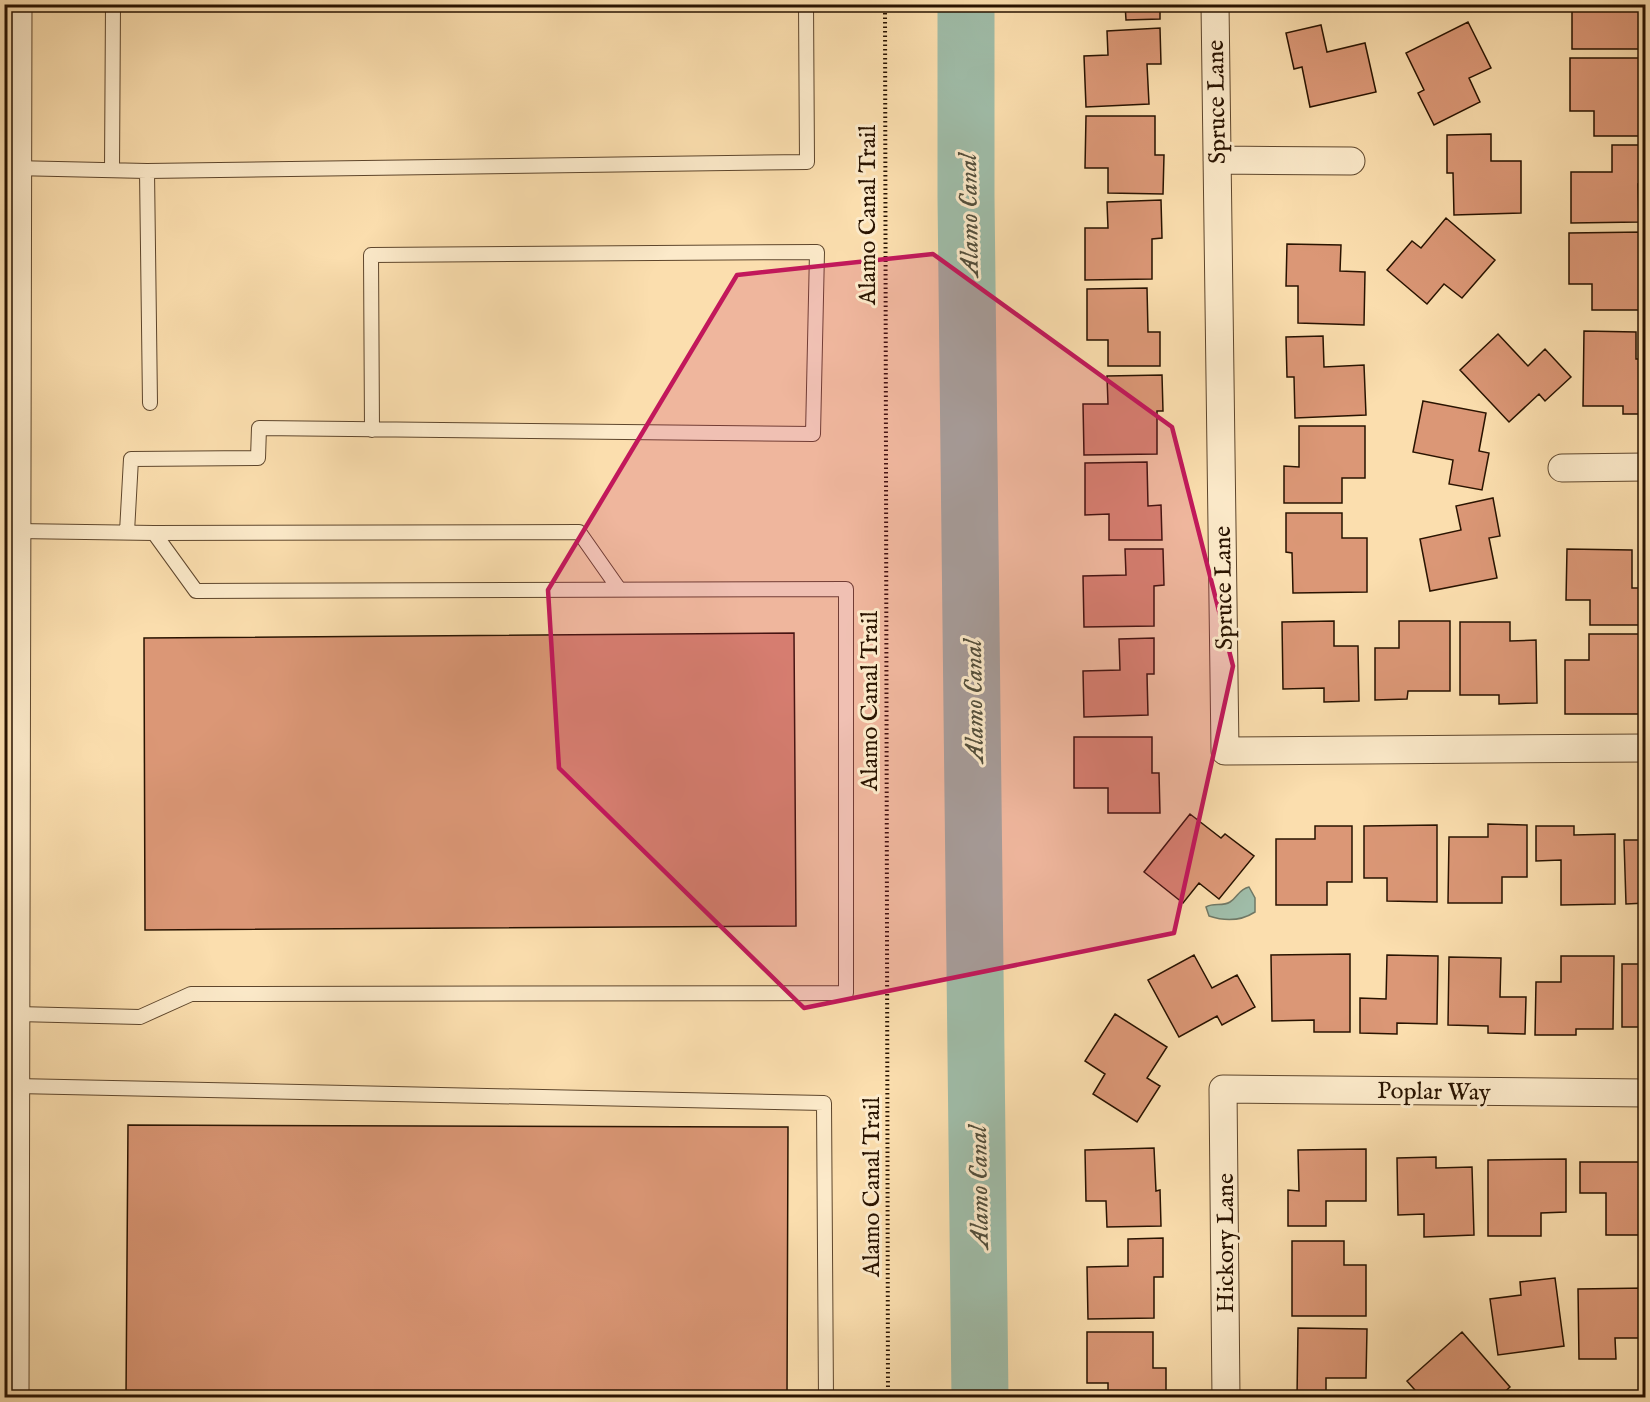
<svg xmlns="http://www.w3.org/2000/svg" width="1650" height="1402" viewBox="0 0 1650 1402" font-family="'IM FELL English',serif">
  <rect width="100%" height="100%" fill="#fbdeae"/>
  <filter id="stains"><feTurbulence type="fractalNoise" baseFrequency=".00333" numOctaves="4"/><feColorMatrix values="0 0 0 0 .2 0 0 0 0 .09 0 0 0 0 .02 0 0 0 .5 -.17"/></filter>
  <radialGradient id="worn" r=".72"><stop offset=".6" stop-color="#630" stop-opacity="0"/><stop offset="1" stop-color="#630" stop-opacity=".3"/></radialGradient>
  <path fill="#9fbca8" stroke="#707865" stroke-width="1.5" d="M1249,887l6,11v14c-14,9 -31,9 -46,4l-3,-9c8,-5 16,0 24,-5 8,-5 9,-13 19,-15z"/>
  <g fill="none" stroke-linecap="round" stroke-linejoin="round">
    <path stroke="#9fbca8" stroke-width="57" d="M966,4v193l14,1201"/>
  </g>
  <path fill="#db9776" stroke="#291300" stroke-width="1.5" d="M1125,4h35v15l-34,1z
    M1572,4h74v6h-4l-1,39h-69z
    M1468,22l23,46 -22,10 11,24 -46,23 -16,-32 6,-3 -18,-37z
    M1321,25l6,27 38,-9 11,49 -66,15 -8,-40 -8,2 -8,-36z
    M1160,28l1,36h-14l2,40 -63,3 -2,-51 24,-1 -1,-24z
    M1570,58h72v40h4v38h-52v-25h-24z
    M1086,116h69v39h9l-1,39 -55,-1v-25h-23z
    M1491,134v27h30v52l-67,2 -1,-42h-6v-38z
    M1612,145h34v39h-8l1,38 -68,1v-51h41z
    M1161,200l1,38 -10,1v40l-67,1v-52h23l-1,-26z
    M1446,218l49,42 -33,38 -18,-14 -17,20 -40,-34 25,-29 9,7z
    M1644,232l1,78h-53v-26h-23v-51z
    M1287,244l54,1 -1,26 25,1 -1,53 -66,-2v-37h-12z
    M1147,288l1,44h12v34h-52v-26h-21v-51z
    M1584,331l52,1v27h10v55h-23v-8h-40z
    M1498,334l30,32 17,-17 26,28 -26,24 -6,-7 -30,28 -49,-52z
    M1323,336l1,31 40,-2 2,50 -71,3 -1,-41h-7l-1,-40z
    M1162,375l1,36h-6v43l-73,1 -1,-51h25l-1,-28z
    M1423,401l63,12 -7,38 10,2 -7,37 -33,-6 4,-24 -40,-8z
    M1299,426h66v52h-23v25h-58v-37l15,1z
    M1147,462l1,44 13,-1 1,35h-53v-26l-24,1v-52z
    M1493,498l7,38 -11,2 8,40 -67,13 -10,-52 41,-9 -5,-24z
    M1286,513h56v25h25v54l-74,1 -1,-40 -6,-1z
    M1125,549h38l1,36 -10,1v40l-70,1 -1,-51 43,-1z
    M1567,549l65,1v38h14l-1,37h-55v-25h-24z
    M1334,621v25h24l1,55 -35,1v-14l-41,1 -1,-67z
    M1399,621h51v70h-42l-1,8 -32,1v-52h24z
    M1460,622h50v19l26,-1 1,63 -38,1v-9h-39z
    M794,633l2,293 -651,4 -1,-292z
    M1589,634h57l-1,38 -5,1 -1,41h-74v-54h24z
    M1154,638v36h-7l1,41 -64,2 -1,-46 37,-1 -1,-31z
    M1074,737h78v36h7l1,40h-52v-25h-34z
    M1190,814l31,24 4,-4 29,22 -35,43 -20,-16 -16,20 -39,-31z
    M1488,824l39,1v52h-25v26h-54l1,-66h39z
    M1437,825v77l-50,-1v-23h-23v-52z
    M1315,826h37v56h-25v23h-51v-66h39z
    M1536,826h38v9l41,-1v70l-54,1v-45l-25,1z
    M1624,840h22v63l-20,1z
    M1350,954v78h-36v-12l-42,1 -1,-66z
    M1194,955l18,33 25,-13 18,32 -33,18 -5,-9 -38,21 -31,-57z
    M1387,955l51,1 -1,68 -40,-1v11l-37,-1v-35l26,1z
    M1561,956h53l-1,73h-37v6h-41l1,-53h25z
    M1449,957l52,1 -1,39h26l-1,37 -37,-1v-7l-40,-1z
    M1622,964h24v63h-24z
    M1115,1014l52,33 -20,31 13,8 -23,36 -44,-28 12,-20 -20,-13z
    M128,1125l660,2 -1,271h-661z
    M1154,1148l2,43 4,-1 1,36 -54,1 -1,-26h-20l-1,-51z
    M1366,1149v52h-40v25h-38v-36l11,1 -1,-41z
    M1436,1157v11l36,-1 2,68 -50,2v-23l-26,1 -1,-57z
    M1566,1159v53l-25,1v23h-53v-76z
    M1580,1162h66v73h-40v-42h-26z
    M1163,1238v39h-9v41l-66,1 -1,-52 41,-1v-27z
    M1292,1241h52v24h22v51h-74z
    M1555,1278l9,68 -66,9 -8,-56 31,-4 -1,-13z
    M1646,1288v50h-31l1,21h-37l-1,-70z
    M1298,1328l69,1 -1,49h-40v20h-29z
    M1087,1332h66v36h13v30h-58v-15h-21z
    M1462,1332l48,55 -12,11h-76l-15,-17z"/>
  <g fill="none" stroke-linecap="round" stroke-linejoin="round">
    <defs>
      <path id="service" d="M13,168l134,3 3,232
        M112,170l1,-166
        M147,171l660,-9 -1,-158
        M127,532l4,-73 127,-1 1,-30 554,6 4,-182 -446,3 1,175
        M154,533l425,-1 40,57
        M17,1014l123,3 51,-23 655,-1v-404l-650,2 -42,-58 -137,-2
        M16,1086l808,17 2,295"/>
      <path id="minor" d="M1215,4l10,747 421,-3
        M1217,160l134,1
        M1562,468l84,-1
        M15,1398l3,-1394
        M1226,1398l-3,-309 423,4"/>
    </defs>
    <use href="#service" stroke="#5e462c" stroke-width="16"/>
    <use href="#minor" stroke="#5e462c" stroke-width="29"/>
    <path stroke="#291300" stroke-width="4" stroke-dasharray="1.5 3" stroke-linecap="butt" d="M885,4l3,1394"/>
    <use href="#service" stroke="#fceaca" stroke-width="14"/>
    <use href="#minor" stroke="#fceaca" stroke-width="27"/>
  </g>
  <path fill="#c2185b" fill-opacity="0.2" stroke="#c2185b" stroke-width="4.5" stroke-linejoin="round" d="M933,254l239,173 61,239 -59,267 -370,75 -245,-240 -11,-178 189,-315z"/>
  <g text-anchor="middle" stroke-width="6" stroke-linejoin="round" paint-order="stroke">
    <g font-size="24" fill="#291300" stroke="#fceaca">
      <text transform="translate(1216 102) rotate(-91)" y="8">Spruce Lane</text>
      <text transform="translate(867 215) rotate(-90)" y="8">Alamo Canal Trail</text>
      <text transform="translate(1223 588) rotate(-91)" y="8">Spruce Lane</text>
      <text transform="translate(869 701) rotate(-90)" y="8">Alamo Canal Trail</text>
      <text transform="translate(1434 1091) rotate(1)" y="8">Poplar Way</text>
      <text transform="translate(871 1187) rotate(-90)" y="8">Alamo Canal Trail</text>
      <text transform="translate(1225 1243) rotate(-90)" y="8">Hickory Lane</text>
    </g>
    <g font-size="26" font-style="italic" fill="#524e3b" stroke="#fceaca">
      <text transform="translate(968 215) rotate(-91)" y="9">Alamo Canal</text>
      <text transform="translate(973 701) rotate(-91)" y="9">Alamo Canal</text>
      <text transform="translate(978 1187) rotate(-91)" y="9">Alamo Canal</text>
    </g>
  </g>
  <rect width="1650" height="1402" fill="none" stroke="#fbdeae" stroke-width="24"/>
  <rect x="6" y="6" width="1638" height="1390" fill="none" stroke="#291300" stroke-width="3"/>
  <rect x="12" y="12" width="1626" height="1378" fill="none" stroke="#291300" stroke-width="1.5"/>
  <rect width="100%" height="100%" filter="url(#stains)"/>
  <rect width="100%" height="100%" fill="url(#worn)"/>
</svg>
